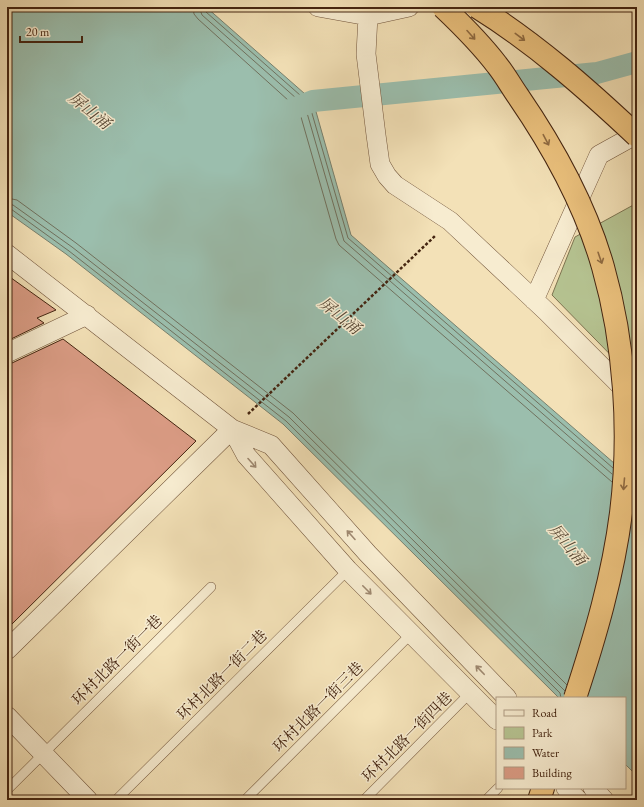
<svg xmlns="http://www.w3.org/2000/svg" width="644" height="807" viewBox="0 0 644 807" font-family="'EB Garamond','Noto Serif SC',serif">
  <rect width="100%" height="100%" fill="#f3e1b7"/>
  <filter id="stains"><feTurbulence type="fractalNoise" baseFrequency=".005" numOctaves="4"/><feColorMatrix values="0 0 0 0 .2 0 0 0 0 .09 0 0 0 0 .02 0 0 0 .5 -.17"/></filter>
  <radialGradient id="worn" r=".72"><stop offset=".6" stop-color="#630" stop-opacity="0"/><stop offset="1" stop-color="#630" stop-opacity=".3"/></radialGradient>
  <path fill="#b6c492" stroke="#7d7451" d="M637,203v179l-85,-87 23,-58z"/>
  <path fill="#9bbead" stroke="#78806e" d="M7,7h199l107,94 38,134 286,248v293l-12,-12v-66h-66l-276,-274 -217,-170 -59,-42z"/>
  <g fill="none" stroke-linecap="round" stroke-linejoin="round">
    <path stroke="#70715e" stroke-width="1" d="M193,7l1,7 4,5 101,91 37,129 3,6 273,237
      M199,7l3,8 103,91 39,135 268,233
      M204,7l2,5 103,91 39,135 265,230
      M7,198l10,2 59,43 217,170 274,272
      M7,204l6,1 59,42 217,170 276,274
      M7,209h4l58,42 217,170 274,272 1,5"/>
    <path stroke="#9bbead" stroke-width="22" d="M285,112l28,-11 284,-28 40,-11"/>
  </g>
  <path fill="#db9c85" stroke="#442410" d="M7,275l49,35 -19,8 7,5 -37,18z
    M63,339l133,102 -189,188v-265l5,-1z"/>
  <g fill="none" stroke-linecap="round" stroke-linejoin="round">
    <defs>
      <path id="lane" d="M7,790l204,-203
        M116,800l232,-230
        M245,800l166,-166
        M364,800l106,-107
        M486,800l12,-12"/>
      <path id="street" d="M318,7l50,9 41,-9
        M368,16l-2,38 10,81 4,29 7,12 8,9 55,36 96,90 91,91
        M7,254l225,175 39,16 97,109 139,144
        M534,300l65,-145 38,-21
        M7,353l80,-38
        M232,429l14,26 102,115 149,150
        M7,650l225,-221
        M7,716l81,84
        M566,788l12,12
        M593,788l11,12"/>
      <path id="highway" d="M539,800l4,-12"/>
    </defs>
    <use href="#lane" stroke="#70533a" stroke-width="10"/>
    <use href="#street" stroke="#70533a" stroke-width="20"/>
    <use href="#highway" stroke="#442410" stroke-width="24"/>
    <path stroke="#442410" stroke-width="2.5" stroke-dasharray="3 2" stroke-linecap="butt" d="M248,414l188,-179"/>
    <use href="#lane" stroke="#f7ecd0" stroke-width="9"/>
    <use href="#street" stroke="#f7ecd0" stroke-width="19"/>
    <use href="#highway" stroke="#eac07c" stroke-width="22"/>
    <defs>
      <path id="highway-bridge" d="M443,7c19,18 38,37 54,58 8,10 14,21 21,31 35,51 68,111 85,171 22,77 28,166 18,246 -8,63 -26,124 -46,185
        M477,7c58,36 110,82 160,129"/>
    </defs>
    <use href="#highway-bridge" stroke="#442410" stroke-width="24" stroke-linecap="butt"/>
    <use href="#highway-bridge" stroke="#eac07c" stroke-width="22"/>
  </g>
  <defs><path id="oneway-shaft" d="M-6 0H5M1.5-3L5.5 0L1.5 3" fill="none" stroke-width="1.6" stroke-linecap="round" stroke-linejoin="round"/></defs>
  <g stroke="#8f6a41">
    <use href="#oneway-shaft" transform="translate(471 35) rotate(48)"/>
    <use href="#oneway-shaft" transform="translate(520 37) rotate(37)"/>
    <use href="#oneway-shaft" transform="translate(546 140) rotate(62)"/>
    <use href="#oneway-shaft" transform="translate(600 258) rotate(71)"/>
    <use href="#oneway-shaft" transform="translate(624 484) rotate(95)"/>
  </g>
  <g stroke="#9e8870">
    <use href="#oneway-shaft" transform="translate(252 463) rotate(48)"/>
    <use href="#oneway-shaft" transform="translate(351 535) rotate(-132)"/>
    <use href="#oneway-shaft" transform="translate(367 590) rotate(45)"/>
    <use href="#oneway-shaft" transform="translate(480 670) rotate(-134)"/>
  </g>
  <g text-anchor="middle" stroke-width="3" stroke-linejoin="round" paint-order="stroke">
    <g font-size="15" fill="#442410" stroke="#f7ecd0">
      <text transform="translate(117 660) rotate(-45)" y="5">环村北路一街一巷</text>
      <text transform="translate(222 675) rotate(-45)" y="5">环村北路一街二巷</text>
      <text transform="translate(318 707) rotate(-45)" y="5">环村北路一街三巷</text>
      <text transform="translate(407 737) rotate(-45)" y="5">环村北路一街四巷</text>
    </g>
    <g font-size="16" font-style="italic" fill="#5a4a37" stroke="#f7ecd0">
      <text transform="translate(90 110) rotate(39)" y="6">屏山涌</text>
      <text transform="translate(340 315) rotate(39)" y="6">屏山涌</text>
      <text transform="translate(568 544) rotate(50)" y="6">屏山涌</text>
    </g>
  </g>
  <rect width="644" height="807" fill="none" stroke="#f3e1b7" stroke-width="24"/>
  <rect x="8" y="8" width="628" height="791" fill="none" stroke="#442410" stroke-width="2"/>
  <rect x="12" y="12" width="620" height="783" fill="none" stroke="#442410"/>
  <rect x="496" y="697" width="130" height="92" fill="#f7ecd0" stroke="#af9c83"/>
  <rect x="504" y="710" width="20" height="6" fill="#f7ecd0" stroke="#af9c83"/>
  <text x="532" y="717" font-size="12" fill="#442410">Road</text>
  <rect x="504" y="727" width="20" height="12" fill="#b6c492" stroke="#af9c83"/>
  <text x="532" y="737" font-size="12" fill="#442410">Park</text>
  <rect x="504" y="747" width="20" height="12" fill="#9bbead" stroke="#af9c83"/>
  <text x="532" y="757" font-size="12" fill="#442410">Water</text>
  <rect x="504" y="767" width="20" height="12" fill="#db9c85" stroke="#af9c83"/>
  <text x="532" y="777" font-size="12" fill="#442410">Building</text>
  <path d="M20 36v6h62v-6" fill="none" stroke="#442410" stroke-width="2"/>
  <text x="26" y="36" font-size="12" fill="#442410" stroke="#f7ecd0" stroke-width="3" paint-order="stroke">20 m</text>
  <rect width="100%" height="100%" filter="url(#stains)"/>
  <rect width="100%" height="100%" fill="url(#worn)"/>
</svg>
